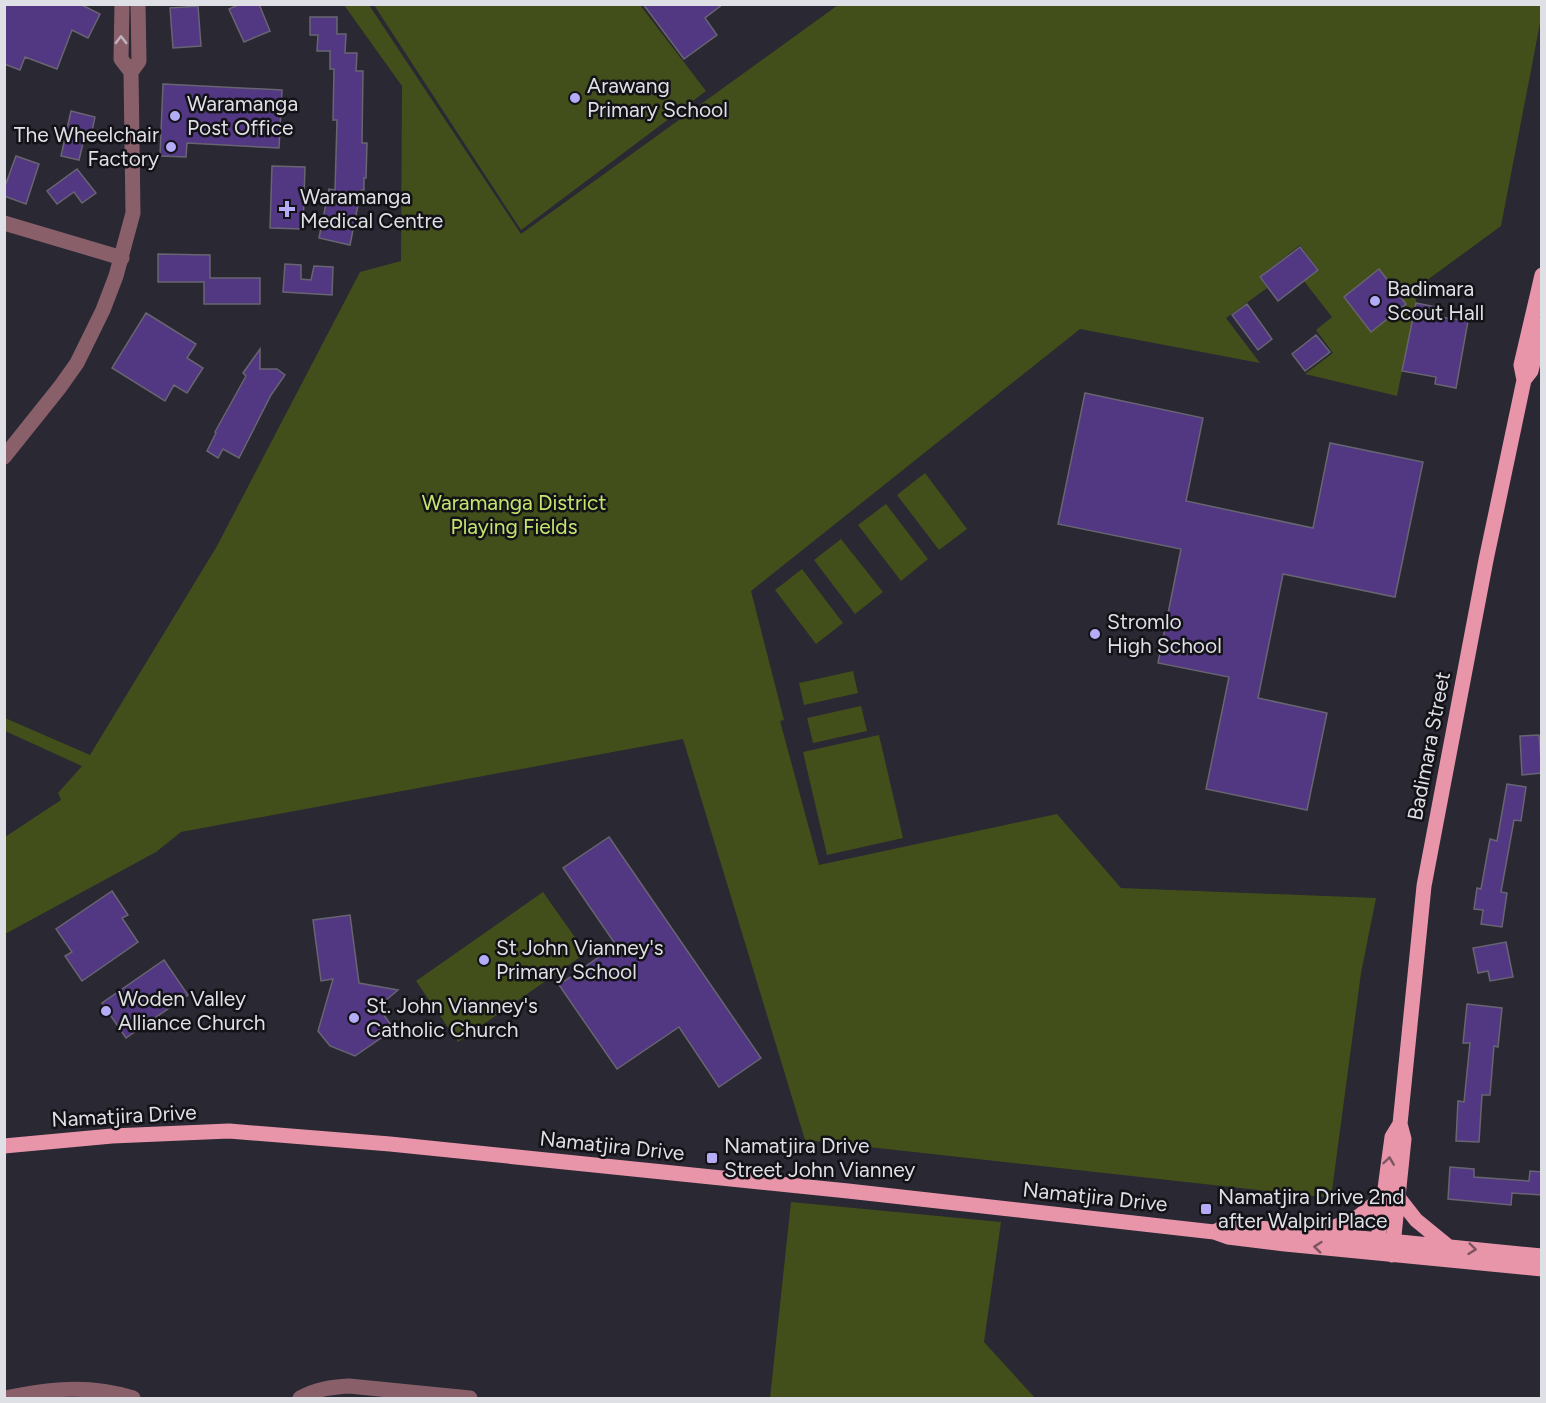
<svg xmlns="http://www.w3.org/2000/svg" width="1546" height="1403" viewBox="0 0 1546 1403" font-family="Figtree,sans-serif">
  <rect width="100%" height="100%" fill="#292833"/>
  <path fill="#424f1a" d="M344,5h25l152,229 317,-229h703v13l-40,208 -82,60 -22,110 -92,-22 28,-21 -17,-23 16,-13 -28,-36 15,-11 -19,-25 -41,32 8,11 -41,30 34,45 -180,-34 -329,262 33,129 -4,1 39,144 238,-51 64,74 255,10 -15,75 -30,225 -526,-58 -122,-401 -502,93 -25,20 -151,82v-97l56,-37 -3,-7 24,-27 -77,-35v-13l85,37 127,-209 143,-274 41,-11 1,-175z
    M374,5h266l66,86 -185,139z
    M925,473l42,56 -28,21 -42,-55z
    M886,504l42,55 -27,22 -43,-56z
    M841,539l42,53 -28,22 -41,-54z
    M802,569l41,54 -27,21 -41,-54z
    M853,671l5,22 -54,12 -5,-22z
    M861,706l6,25 -54,12 -6,-25z
    M879,735l24,103 -76,17 -24,-103z
    M543,892l43,61 -128,89 -42,-61z
    M791,1202l210,20 -17,120 51,56h-265z"/>
  <path fill="#523782" stroke="#686571" stroke-width="1.5" d="M4,4h76l20,10 -12,24 -16,-8 -15,39 -32,-12 -5,13 -16,-6z
    M240,4h19l11,27 -26,11 -15,-33z
    M643,4h80l-18,14 12,17 -33,24z
    M198,6l3,40 -28,2 -3,-40z
    M310,17h27v17h9l-1,19h12l-1,18h7l-1,72h5l-1,35h-2v12h-3l-11,55 -31,-7 10,-49 6,1 2,-70h-4l1,-51h-4v-18h-13l1,-16h-8z
    M163,84l119,6 -3,58 -92,-5 -1,14 -26,-1z
    M71,111l24,6 -4,19 -6,-1 -6,25 -18,-4z
    M16,156l23,8 -13,40 -22,-8v-7z
    M272,166l33,1 -2,62 -33,-1z
    M77,169l19,24 -14,10 -8,-11 -17,12 -10,-13z
    M1300,247l18,23 -40,31 -18,-24z
    M158,254l52,1v23h50v26h-56v-22h-46z
    M285,264l16,1v14l10,1 3,-14 19,1 -1,28 -49,-3z
    M1379,269l27,35 -35,28 -27,-35z
    M1416,303l26,5 -2,9 28,4 -12,67 -21,-4 1,-7 -34,-6z
    M1247,304l25,35 -14,11 -26,-35z
    M146,313l50,31 -9,14 16,10 -16,25 -13,-8 -9,16 -53,-33z
    M1316,335l14,17 -25,19 -13,-17z
    M260,349v20h17l8,6 -14,20 -32,63 -16,-9 -5,9 -11,-7 9,-18 -1,-1 31,-56 -3,-3z
    M1085,393l118,25 -17,83 127,27 17,-85 93,19 -28,135 -112,-23 -25,124 69,15 -20,97 -101,-21 23,-112 -71,-14 23,-114 -123,-25z
    M1539,735l3,38 -20,2 -2,-39z
    M1507,784l19,3 -5,34 -7,-1 -13,72 6,1 -5,34 -21,-3 2,-14 -9,-1 3,-21 4,1 9,-50 7,2z
    M609,837l152,221 -42,29 -40,-60 -62,42 -58,-84 57,-40 -53,-77z
    M112,891l16,24 -6,3 16,24 -56,39 -17,-25 7,-4 -16,-23z
    M350,915l9,68 39,7 -20,17 16,22 -39,27 -25,-10 -12,-15 15,-52 -12,2 -8,-61z
    M1506,942l7,35 -23,4 -2,-10 -10,2 -5,-25z
    M164,960l24,35 -62,43 -24,-35z
    M1467,1004l35,4 -4,39 -4,-1 -4,49h-8l-3,47 -23,-1 2,-40 6,1 6,-59h-7z
    M1450,1167l24,2v8l55,4 1,-10 12,1v23l-30,-2 -1,12 -63,-6z"/>
  <g fill="none" stroke-linecap="round" stroke-linejoin="round">
    <path stroke="#89606a" stroke-width="15" d="M131,72l8,-11 -1,-57
      M4,223l118,35
      M4,457l56,-70 17,-24 26,-53 13,-34 17,-63 -2,-141 -10,-13 1,-55
      M4,1398c45,-9 84,-14 129,0
      M300,1398c16,-9 32,-11 49,-12l121,12"/>
    <path stroke="#e895aa" stroke-width="15" d="M1524,380l7,-9 11,-46
      M4,1146l108,-10 117,-5 161,13 458,47 366,41 14,5 57,7 257,25
      M1398,1197l18,23 33,27
      M1214,1232l15,-7 313,31
      M1321,1233l37,-16 26,-21
      M1377,1247l15,-110 8,-13
      M1392,1255l12,-116 -4,-15 24,-238 62,-326 38,-180 -3,-15 21,-90"/>
  </g>
  <defs><path id="oneway-chevron" d="M-2-3.5L2.5 0L-2 3.5" fill="none" stroke-width="1.6" stroke-linecap="round" stroke-linejoin="round" transform="scale(1.5)"/></defs>
  <use stroke="#c1b3bb" href="#oneway-chevron" transform="translate(121 40) rotate(-90)"/>
  <g stroke="#7d5460">
    <use href="#oneway-chevron" transform="translate(1389 1161) rotate(-82)"/>
    <use href="#oneway-chevron" transform="translate(1318 1247) rotate(-174)"/>
    <use href="#oneway-chevron" transform="translate(1472 1249) rotate(6)"/>
  </g>
  <g fill="#b5acf8" stroke="#121217" stroke-width="2">
    <circle cx="575" cy="98" r="6"/>
    <circle cx="175" cy="116" r="6"/>
    <circle cx="171" cy="147" r="6"/>
    <path d="M284 200h6v6h6v6h-6v6h-6v-6h-6v-6h6z"/>
    <circle cx="1375" cy="301" r="6"/>
    <circle cx="1095" cy="634" r="6"/>
    <circle cx="484" cy="960" r="6"/>
    <circle cx="106" cy="1011" r="6"/>
    <circle cx="354" cy="1018" r="6"/>
    <rect x="706" y="1152" width="12" height="12" rx="3"/>
    <rect x="1200" y="1203" width="12" height="12" rx="3"/>
  </g>
  <g text-anchor="middle" stroke-width="5" stroke-linejoin="round" paint-order="stroke">
    <g font-size="21" fill="#dfdfe6" stroke="#121217" text-anchor="start">
      <text x="587" y="93">Arawang<tspan x="587" dy="24">Primary School</tspan></text>
      <text x="187" y="111">Waramanga<tspan x="187" dy="24">Post Office</tspan></text>
      <text x="159" y="142" text-anchor="end">The Wheelchair<tspan x="159" dy="24">Factory</tspan></text>
      <text x="300" y="204">Waramanga<tspan x="300" dy="24">Medical Centre</tspan></text>
      <text x="1387" y="296">Badimara<tspan x="1387" dy="24">Scout Hall</tspan></text>
      <text x="1107" y="629">Stromlo<tspan x="1107" dy="24">High School</tspan></text>
      <text x="496" y="955">St John Vianney's<tspan x="496" dy="24">Primary School</tspan></text>
      <text x="118" y="1006">Woden Valley<tspan x="118" dy="24">Alliance Church</tspan></text>
      <text x="366" y="1013">St. John Vianney's<tspan x="366" dy="24">Catholic Church</tspan></text>
      <text x="724" y="1153">Namatjira Drive<tspan x="724" dy="24">Street John Vianney</tspan></text>
      <text x="1218" y="1204">Namatjira Drive 2nd<tspan x="1218" dy="24">after Walpiri Place</tspan></text>
    </g>
    <g font-size="21" fill="#c5e66d" stroke="#121217">
      <text x="514" y="510">Waramanga District<tspan x="514" dy="24">Playing Fields</tspan></text>
    </g>
    <g font-size="21" fill="#dfdfe6" stroke="#121217">
      <text transform="translate(1429 746) rotate(-79)" y="7">Badimara Street</text>
      <text transform="translate(124 1116) rotate(-3)" y="7">Namatjira Drive</text>
      <text transform="translate(612 1146) rotate(6)" y="7">Namatjira Drive</text>
      <text transform="translate(1095 1197) rotate(6)" y="7">Namatjira Drive</text>
    </g>
  </g>
  <rect width="1546" height="1403" fill="none" stroke="#dfdfe6" stroke-width="12"/>
</svg>
